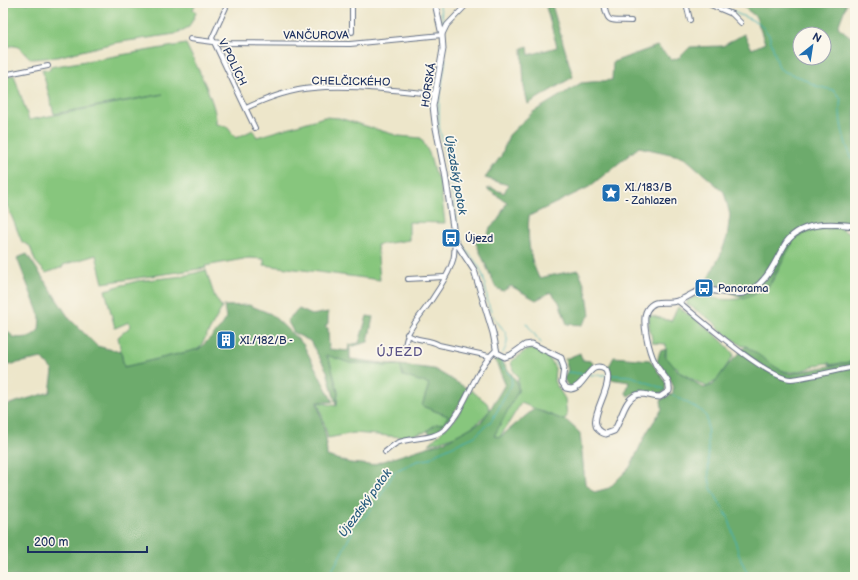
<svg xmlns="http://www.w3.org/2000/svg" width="858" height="580" viewBox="0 0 858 580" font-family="'Balsamiq Sans',sans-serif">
  <rect width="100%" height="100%" fill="#fbf7ec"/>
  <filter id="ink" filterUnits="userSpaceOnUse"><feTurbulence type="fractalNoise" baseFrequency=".025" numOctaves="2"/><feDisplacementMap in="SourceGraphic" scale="8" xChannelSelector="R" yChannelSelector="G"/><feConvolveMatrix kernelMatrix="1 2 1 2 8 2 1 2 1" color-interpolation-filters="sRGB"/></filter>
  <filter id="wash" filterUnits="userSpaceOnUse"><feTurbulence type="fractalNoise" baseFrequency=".012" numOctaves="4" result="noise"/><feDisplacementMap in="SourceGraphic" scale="16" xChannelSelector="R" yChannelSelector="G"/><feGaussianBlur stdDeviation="0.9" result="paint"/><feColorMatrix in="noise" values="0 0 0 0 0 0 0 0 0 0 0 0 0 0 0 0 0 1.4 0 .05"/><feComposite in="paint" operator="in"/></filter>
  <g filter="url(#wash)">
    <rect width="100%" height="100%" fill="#ede6ca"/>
    <path fill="#87c67d" stroke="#517a6e" d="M5,3h191l-3,6 3,4 -7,14 -14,7 -61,9 -57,14 -25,2c-9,-5 -12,-17 -25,-12l-4,13v-52z
      M186,44c9,19 32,62 30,80l11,3 9,11 17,-8 4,7 67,-20 15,1 60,18 22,2 8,15 5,18 6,12 5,40 -36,-1v18l-32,5 3,35 -116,-15v-6l-15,-1 -44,8 1,2 -103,15 -7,-28 -33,10v2l-17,6 -11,-12 -5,-15 -8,-4 -19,-47v-117l11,-3 15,45 134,-26 -109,20 -12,-45 8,1v-3z
      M839,228l16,9v124l-26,4 1,-2c-12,0 -19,5 -30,8 -20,6 -39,-14 -54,-25h-4l-23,-17 -5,-7 -27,-18v-3c13,-9 19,-3 32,-2 15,2 31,-1 44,-9 7,-3 11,-12 15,-19 5,-9 11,-25 17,-32 7,-9 33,-10 44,-11z
      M206,270l8,25 8,13 -23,41 -75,18 -6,-30 13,-11 -2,-4 -14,6 -10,-38 32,-9 47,-5z
      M678,307c19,14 42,28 56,48l-17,25 -10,7 -28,-15 -2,-5 -4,-1 -7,-9v-13l-13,-1 -4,-17v-11l22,6z
      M531,349l16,6 8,13 -1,13 11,18 2,17 -2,3h-4l-40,-16 -21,34 -6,-1 24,-45v-15l-5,-6 -2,-8 14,-11z
      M326,354l24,9 32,1 1,2 17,-1 4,11 25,8 -7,22 26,10 -4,7 -8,1 -11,8 -24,5 -47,-4 -26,5 -10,-36 19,4 1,-14 -8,-30z
      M471,390l16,13 3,7c-15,19 -38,29 -61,34l28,-27z"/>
    <path fill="#6dab6c" stroke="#446d65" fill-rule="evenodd" d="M743,3h104l-9,24 17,13v188c-20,0 -42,0 -60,10l-25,46 -4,5 -22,10 -37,-19 14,-26 6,-17 3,-22 -6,-23 -40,-35 -45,-10 -50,40 -60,29c-2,22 0,41 10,62l39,-8c8,14 10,29 12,45l-8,10 -15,-1 -8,-22 -8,-10 -15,8 -25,-14 -8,5 -7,-3 -21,-47 12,-2 3,-12 8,-7 9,-18 -20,-13 4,-1 13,5 4,-8 -23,-7 16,-22 8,-21 24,-23 48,-29 31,-3 1,-18 44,-16 15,14 8,-3 10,-10 33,-1 21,-12 8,15 13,-6 -9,-26 -11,-9zM800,34h24v24h-24z
      M552,5l21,72 -45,27 -4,-17 -2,-39 6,-2 1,9 28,-8 -11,-40z
      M27,254l42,64 28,28 24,6 3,15 75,-18 22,-22 5,-8 -2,-13 25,-1 22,9 32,30 30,58h-16l9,35 1,19 23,7 21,2 75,-24 35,-19 7,-9 17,-29 -12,-29 6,2 18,25 1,9 -24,45 6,1 34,-28 33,12 13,12 5,50 9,9 15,-4 21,-21 17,-35 15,-23 -1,-9 12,-7c2,-12 -8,-22 -16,-31l3,-11 6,-2 -1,7 14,16 25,16 9,-3 15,-20 18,-19 31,22 12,6 66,-13v216h-852v-171l47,-14 3,-21 -11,-13 -39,8v-40l11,12 16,-1 9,-7 1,-13 -23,-59z
      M299,309l13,6 16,-3v11l-3,4 3,1 1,21 19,2 1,-6 10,-2 8,-27 6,1 -5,25 -18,5v12l48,6 -15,1 -1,-2 -32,-1 -24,-8 4,7 8,30 -2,13 -9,-34 -17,-30 -16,-8 -7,-13z
      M580,353l2,7 10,1 1,3c-6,8 -13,23 -25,22l-4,-7 4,-9 -3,-11z
      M614,357l36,3 16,23 -1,9c-13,6 -24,-5 -37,4l-2,-3 3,-11 -19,-3 1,-5 -3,-6z
      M400,365l34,4 34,20 -16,27 -19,20 -6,-5 9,-7 8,-1 4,-7 -26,-10 7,-22 -26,-8z"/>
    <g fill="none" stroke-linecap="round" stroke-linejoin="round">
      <path stroke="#41b1b8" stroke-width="1" d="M439,3l5,21
        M712,3l47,20 10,12 10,33 4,3 19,7 14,8 17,4 8,8c-4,18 4,51 14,65
        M446,59l-7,44v23l9,42 11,71c5,11 14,18 20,28 8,14 6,31 12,45 3,9 15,17 16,26 1,5 -2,11 -4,15
        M526,323l15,20
        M551,356l9,14
        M567,372l17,2
        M591,375h14
        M612,375l19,1 33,13
        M673,395l29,16 5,7 2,60 2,10 18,31 10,36 10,22
        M328,577l10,-17 16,-32 21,-23 20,-34 22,-10 12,-2 8,-6 38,-17 17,-16 20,-36 -1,-8 -9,-9v-9"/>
    </g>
  </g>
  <g filter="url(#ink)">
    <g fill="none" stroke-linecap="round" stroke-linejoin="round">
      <defs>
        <path id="minor" d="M228,3l-16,35 43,90
          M352,3v29
          M604,3c3,22 7,17 27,18
          M686,3l4,17
          M706,3l26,11 9,9
          M190,39l31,4 129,1 92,-9 5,-10 21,-22
          M3,75l45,-9
          M246,108c21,-10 43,-18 67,-20 40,-4 82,3 122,6
          M408,279l36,-2
          M678,301c21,17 89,78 113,78 17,-1 46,-9 64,-12
          M407,334c9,8 22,4 32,11l50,11
          M404,354c2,-21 6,-25 18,-41 10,-13 27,-38 31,-53 2,-6 1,-13 2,-19
          M385,452c4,-3 8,-7 12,-9 16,-7 36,-2 49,-15 22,-23 27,-57 50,-78"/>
        <path id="tertiary" d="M435,3l7,32 1,14 -10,57 2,17 10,50 10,68 19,29 19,63 4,20 8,4 6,-2 14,-10 7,-1 29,14 3,10 -2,14 4,6 5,1c15,-2 18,-31 35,-19 10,19 -28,56 0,64l8,-3c8,-11 10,-36 27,-37 6,0 12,3 19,3l9,-6c2,-12 -10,-18 -14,-28 -6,-11 -14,-43 -8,-53 8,-13 19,-5 30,-9 10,-2 17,-11 28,-11 13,0 26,6 39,3 8,-2 15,-8 20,-14 9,-10 13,-21 20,-33 14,-25 46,-23 71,-20"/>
      </defs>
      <use href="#minor" stroke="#646f84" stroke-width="6"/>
      <use href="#tertiary" stroke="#646f84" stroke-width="7"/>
      <use href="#minor" stroke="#fff" stroke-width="4"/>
      <use href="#tertiary" stroke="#fff" stroke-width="5"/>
    </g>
  </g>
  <defs>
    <symbol id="sight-square" viewBox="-11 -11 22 22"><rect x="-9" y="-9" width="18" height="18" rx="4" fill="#1f6fb2" stroke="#fbf7ec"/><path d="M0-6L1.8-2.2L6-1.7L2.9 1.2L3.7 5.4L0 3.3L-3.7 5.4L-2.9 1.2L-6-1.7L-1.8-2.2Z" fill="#fff"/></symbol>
    <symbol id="bus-square" viewBox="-11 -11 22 22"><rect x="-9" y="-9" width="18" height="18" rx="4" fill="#1f6fb2" stroke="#fbf7ec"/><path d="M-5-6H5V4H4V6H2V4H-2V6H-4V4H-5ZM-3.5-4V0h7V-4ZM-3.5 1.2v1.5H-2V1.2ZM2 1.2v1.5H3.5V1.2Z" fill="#fff"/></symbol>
    <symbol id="building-square" viewBox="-11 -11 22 22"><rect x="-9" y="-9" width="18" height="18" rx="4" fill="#1f6fb2" stroke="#fbf7ec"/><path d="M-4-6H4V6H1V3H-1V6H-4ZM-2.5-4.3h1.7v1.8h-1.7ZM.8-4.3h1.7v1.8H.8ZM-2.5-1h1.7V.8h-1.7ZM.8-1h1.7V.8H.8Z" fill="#fff"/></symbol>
  </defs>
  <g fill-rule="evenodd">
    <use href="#sight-square" x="600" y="182" width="22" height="22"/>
    <use href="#bus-square" x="440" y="227" width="22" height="22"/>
    <use href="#bus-square" x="693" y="277" width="22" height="22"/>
    <use href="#building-square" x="215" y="329" width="22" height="22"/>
  </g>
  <g text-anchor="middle" stroke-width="3.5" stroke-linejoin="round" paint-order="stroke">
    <g font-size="11" fill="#1b2f5e" stroke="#fbf7ec">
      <text x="316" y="39">VANČUROVA</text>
      <text transform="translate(233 62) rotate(64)" y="4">V POLÍCH</text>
      <text transform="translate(351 81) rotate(1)" y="4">CHELČICKÉHO</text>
      <text transform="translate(428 85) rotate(-81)" y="4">HORSKÁ</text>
    </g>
    <g font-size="11" fill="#1b2f5e" stroke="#fbf7ec" text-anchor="start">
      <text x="625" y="191">XI./183/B<tspan x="625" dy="13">- Zahlazen</tspan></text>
      <text x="465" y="242">Újezd</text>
      <text x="718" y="292">Panorama</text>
      <text x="240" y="344">XI./182/B -</text>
    </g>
    <g font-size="12" font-style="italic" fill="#285c7e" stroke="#fbf7ec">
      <text transform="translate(456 175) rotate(80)" y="4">Újezdský potok</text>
      <text transform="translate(365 503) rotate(-54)" y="4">Újezdský potok</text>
    </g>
    <g font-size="13" letter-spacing="1" fill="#5a5487" stroke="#fbf7ec">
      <text x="400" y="356">ÚJEZD</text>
    </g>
  </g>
  <rect width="858" height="580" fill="none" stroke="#fbf7ec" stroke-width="16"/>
  <g transform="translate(812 46) rotate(30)"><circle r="19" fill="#fbf7ec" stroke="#a1a7b3"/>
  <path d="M0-3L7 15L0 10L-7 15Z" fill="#1f6fb2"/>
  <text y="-6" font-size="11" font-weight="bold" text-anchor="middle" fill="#1b2f5e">N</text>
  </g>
  <path d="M28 546v6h119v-6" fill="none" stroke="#1b2f5e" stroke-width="2"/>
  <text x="34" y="546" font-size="12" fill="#1b2f5e" stroke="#fbf7ec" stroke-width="3" paint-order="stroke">200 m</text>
</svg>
